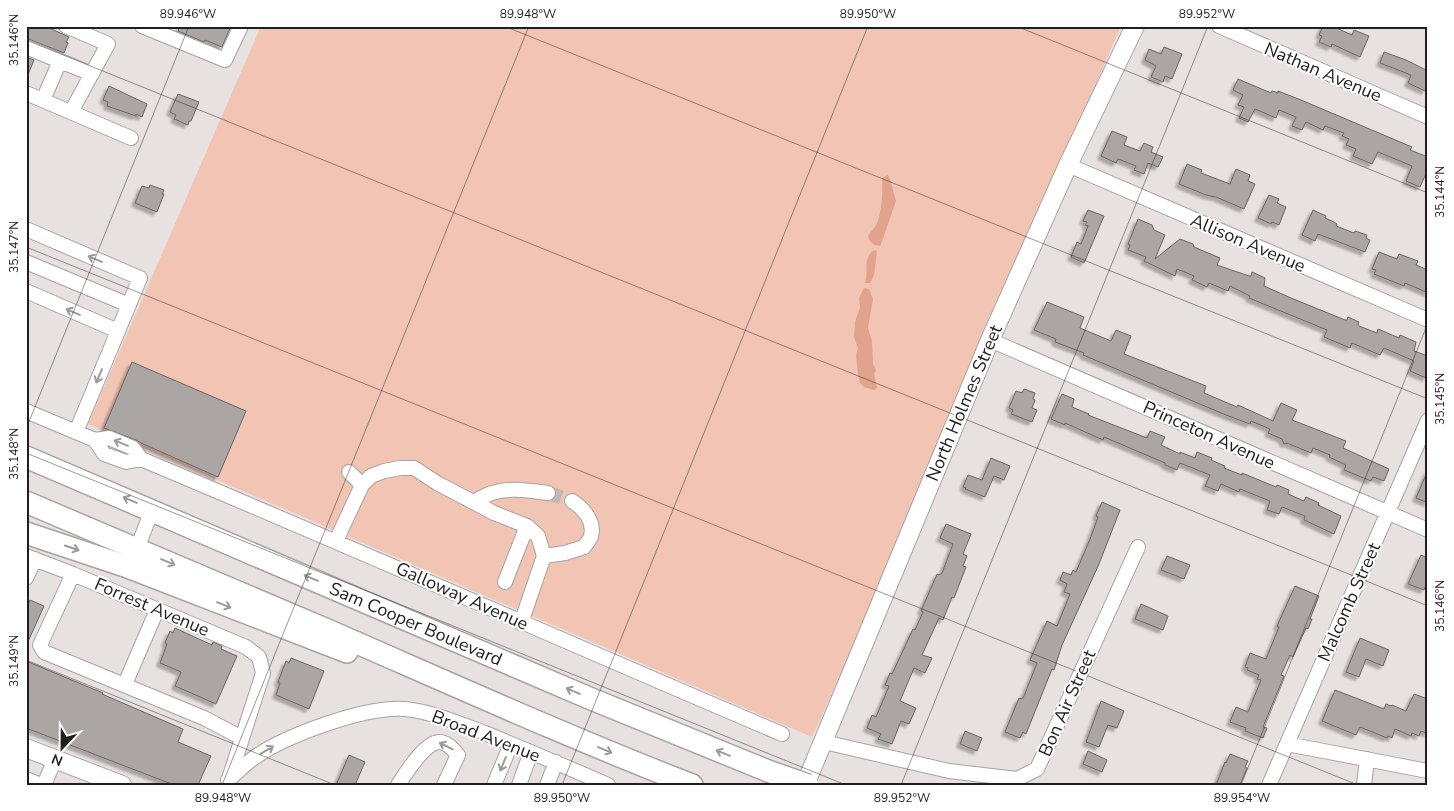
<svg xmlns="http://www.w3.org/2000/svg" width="1454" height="811" viewBox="0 0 1454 811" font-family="'Nunito Sans',sans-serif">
  <defs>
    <filter id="shadow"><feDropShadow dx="-3.5" dy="3.5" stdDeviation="1" flood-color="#0004"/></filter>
  </defs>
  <rect width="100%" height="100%" fill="#e7e1df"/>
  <path fill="#f1c4b4" d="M261,26h860l-266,616 -43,95 -724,-313z"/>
  <path fill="#e2a38d" d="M888,175l3,7 5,19 -15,43 -1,2c-6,0 -11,-4 -12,-10 2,-4 5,-6 7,-9 7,-11 8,-37 7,-49z
    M874,250l3,1 -3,24 -4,8h-5c4,-12 -3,-24 9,-33z
    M864,288l5,1 4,10 -5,29 4,13 1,23 3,6 -2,4 3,14 -3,2 -10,-3 -4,-4 -2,-8 -2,-20 2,-7 -4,-11 1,-15 5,-15 -1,-9z"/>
  <path fill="#aba5a3" stroke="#6b6563" filter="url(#shadow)" d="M26,26h19l24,11 -3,5 2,1 -4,10 -38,-15z
    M180,26h51l-9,21 -17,-7 -1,2 -26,-11z
    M1323,26h9l20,9 2,-5 15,6 -9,21 -28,-13 -1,3 -12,-5 3,-6 -3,-1z
    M1164,47l18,7 -10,25 -7,-3 -2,6 -12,-5 5,-11 -11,-6 4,-11 12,5z
    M1384,52l22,8 22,11v13l-3,7 -17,-8 3,-8 -31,-12z
    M26,57l8,3 -7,17h-1z
    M1238,79l33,14 1,-2 6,2v-2l23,9 111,47 -2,3 18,7v12l-8,18 -14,-6 6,-15 -34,-14 -6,12 -19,-8 3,-7 -10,-4 3,-6 -7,-3 2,-3 -19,-7 -2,4 -17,-8 -4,8 -10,-4 4,-9 -17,-7 -3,8 -21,-9 -7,13 -9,-4 5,-11 -6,-2 5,-10 -10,-5z
    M109,86l38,18 -5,13 -6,-3v2l-29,-10 1,-4 -5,-2z
    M178,94l21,8 -8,19h-2l-1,4 -14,-6 2,-4 -6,-3z
    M1112,131l15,6 -3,8 16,6 4,-8 9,4 -2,5 12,5 -5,10 -10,-4 -4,11 -10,-4 2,-4 -18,-7 -2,4 -15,-7z
    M1187,164l15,6 -1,3 29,11 6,-15 14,6 -2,6 7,3 -11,25 -28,-12 -10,-2 -27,-11z
    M150,185l14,5 -2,4h2l-7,18 -22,-9 7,-17 7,2z
    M1269,195l10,4 -2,4 9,4 -7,18 -7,-3 -1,2 -13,-6z
    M1088,210l16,6 -20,47 -13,-6 6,-15 4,2 7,-18 -3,-1 2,-3 -4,-1z
    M1313,210l13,6 -1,2 9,4 3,2 -1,2 18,7 1,-2 12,4 -1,3 4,2 -5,12 -47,-18 -3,7 -13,-6z
    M1138,219l14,6 2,5 11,5 -10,24 25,-20 13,5 1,3 26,11 -3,7 32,11h2l1,-4 13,6 -1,8 27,12 54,22h2l1,-3 11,5 -1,2 1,2 18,7 1,-4 21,9 1,-3 16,7 -2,9 14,5v17l-2,5 -16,-7 4,-10 -30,-13 -4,7 -28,-12 -2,5 -26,-11 3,-7 -78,-32 1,-2 -20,-10 -2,5 -19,-8 -2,4 -15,-7 2,-4 -17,-7 -2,7 -31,-15 2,-4 -18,-7 2,-5 -2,-1z
    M1379,252l18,7 2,-5 19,7 -2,4 12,5v23l-23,-10 -1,3 -30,-12 2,-4 -4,-1z
    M1047,302l37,15 -4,11 31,13 5,-11 15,6 -7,18 77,30 5,2 -2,7 33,14 1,-2 35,16 8,-18 16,7 -5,10 54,21 -3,7 46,21 -5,12 -11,-4 -2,4 -27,-11 2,-5 -17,-8 1,-2 -17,-7 -2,5 -24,-10 -3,1 -2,-5 -14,-6 2,-4 -19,-8 -1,3 -24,-9 -143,-60 1,-2 -29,-11 1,-3 -22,-9z
    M132,362l114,49 -28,66 -77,-34 -5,-3 -32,-12z
    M1024,389l11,4 -2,6 2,1 -3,8 5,2 -5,12 -21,-8 2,-4 -4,-2 7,-17 6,2z
    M1062,394l12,5 -2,8 17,7 -1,1 59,23 3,-7 15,6 -4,8 19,9v-2l15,6 2,-6 15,6 -1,2 14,6 -1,2 18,7v-2l34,14 1,-2 12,5 -1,4 16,7 2,-4 13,6 -1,2 23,11 -7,18 -30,-14 1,-4 -23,-9 -3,7 -12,-4 3,-9 -30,-12 -1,3 -18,-8 -3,7 -13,-5 5,-11 -30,-12 -3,7 -12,-5v-2l-61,-26 -1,3 -38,-17v2l-14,-6z
    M991,458l19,8 -6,14 -10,-4 -9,21 -20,-8 1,-1 -3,-1 5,-12 14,5z
    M1428,470v33l-12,-5z
    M1102,502l18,8 -21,54 -37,81 -8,25 -2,-1 -26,65 -3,-2 -3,6 -15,-6 14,-34 3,1 2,-3 13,-33 -7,-3 17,-39 10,5 13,-32 -6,-2 3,-8 -7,-4 3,-8 8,3 2,-5 3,2 14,-33 8,-22 -2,-1z
    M946,524l25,10 -8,20 4,2 -4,10 3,1 -12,31 -2,-1 -9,23 -4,-2 -17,37 10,3 -7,15 -11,-5 -14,33 16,7 -7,16 -8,-3 -9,23 -14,-5 3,-5 -14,-6 5,-13 4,2 13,-31 -4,-1 5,-12 2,1 21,-45 2,1 8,-18 -2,-1 16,-37 2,1 3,-2 11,-29 -13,-6z
    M1421,555l7,3v22l-4,10 -16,-6z
    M1167,556l23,9 -6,14 -23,-9z
    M1295,586l24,10 -9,23h2l-4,10 -2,-1 -13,29 -3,-2 -9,20 3,1 -21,51 4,1 -4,10 -18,-7 1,-3 -16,-6 6,-15 12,5 13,-32 -4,-1 2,-4 -12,-5 1,-2 -3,-1 5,-14 16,6 13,-32 -2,-1z
    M30,600l14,6 -18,40v-37z
    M1141,604l27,12 -5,14 -28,-11z
    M175,628l37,17 1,-3 9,4 -1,3 16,7 -21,48 -41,-18 6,-14 -21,-9 7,-19 -2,-1 5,-12 3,2z
    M1360,638l29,12 -6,16 -17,-7 -7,18 -13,-5z
    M291,658l33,13 -15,38 -33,-14 4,-12 -2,-1 8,-21 3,2z
    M26,661l77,32 -1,1 81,35 -5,13 33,14 -13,29h-24l-148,-57z
    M1335,690l49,19 2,-5 5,2 1,-1 14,6 8,-17 14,5v35l-7,-3 -2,5 -7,-3 -1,3 -16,-7 -3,9 -4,-2 -1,2 -27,-11 -4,8 -34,-14z
    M1101,701l23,10 -7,17 -9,-3 -9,22 -13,-5z
    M965,731l17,7 -5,13 -17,-7z
    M1088,751l19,9 -5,12 -19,-8z
    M1230,754l18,7 -3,6 2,1 -7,17h-24l9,-23 1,1z
    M349,755l16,7 -10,23h-19z"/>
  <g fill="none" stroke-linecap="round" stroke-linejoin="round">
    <path stroke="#bfbab8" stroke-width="14" stroke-dasharray="14 7" stroke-linecap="butt" d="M548,493l24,8"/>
    <defs>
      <path id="minor" d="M66,26l42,18 -37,68
        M142,26l83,34 16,-34
        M1219,26l209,91
        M26,47l34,14 -17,39
        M60,61l32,13
        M26,93l105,45
        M1068,165l360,155
        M26,229l114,49 -64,154
        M26,262l103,43
        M26,291l92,40
        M990,340l438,190
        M26,411l69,29 14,-2 24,10 8,11c215,90 427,184 641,275
        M95,440l9,14 22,8 15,-3
        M349,472l13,13
        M474,502c5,-3 11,-7 18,-9 17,-6 38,-2 56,0
        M336,541l26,-56 9,-9 13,-5 16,-3h14l23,15 57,30 33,13 11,10 6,20 -23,67
        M137,549l15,-39
        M26,556l47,18 173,73 13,10 4,16 -34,106
        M544,556l21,-3 19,-6c2,-3 6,-7 7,-11 4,-15 -8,-28 -19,-35
        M73,574l-33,71 4,7 160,66 38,20
        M26,578l9,-19
        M505,582l22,-56
        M125,684l32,-74
        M824,742l125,29 68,8 20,-10 101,-222
        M1287,744l141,27
        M26,779l15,6
        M228,780c8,-6 15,-14 23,-20 32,-24 114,-54 154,-51 28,3 53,14 80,24 41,17 82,34 123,52
        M44,785l11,-26
        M398,785c8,-12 26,-42 41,-43 8,0 14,7 19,13l-14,30
        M494,785l17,-41
        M519,785l12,-33
        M547,785l9,-23
        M1269,785l159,-365
        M1364,785l3,-26"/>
      <path id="major" d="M26,748l96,37
        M805,785l185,-445 78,-175 67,-139"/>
      <g id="highway">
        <path id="s1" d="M26,457l563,241 179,73"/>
        <path d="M26,502c100,42 200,84 299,127 122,53 243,108 367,156"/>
        <path d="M26,533l99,33 222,86"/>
      </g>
    </defs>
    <use href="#minor" stroke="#a8a2a0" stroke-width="16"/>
    <use href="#major" stroke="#a8a2a0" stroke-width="20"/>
    <use href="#highway" stroke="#a8a2a0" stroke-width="24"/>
    <use href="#minor" stroke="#fff" stroke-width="14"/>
    <use href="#major" stroke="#fff" stroke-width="18"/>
    <use href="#highway" stroke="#fff" stroke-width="21"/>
    <defs>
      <path id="highway-bridge" d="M768,771l40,14"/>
    </defs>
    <use href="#highway-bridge" stroke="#a8a2a0" stroke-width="24" stroke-linecap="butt"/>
    <use href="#highway-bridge" stroke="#fff" stroke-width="21"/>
  </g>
  <defs><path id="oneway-shaft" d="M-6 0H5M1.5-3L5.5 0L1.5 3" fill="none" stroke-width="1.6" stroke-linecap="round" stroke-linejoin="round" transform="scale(1.25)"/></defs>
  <g stroke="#9b9a9a">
    <use href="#oneway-shaft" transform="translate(95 259) rotate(-157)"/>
    <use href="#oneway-shaft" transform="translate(73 312) rotate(-157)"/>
    <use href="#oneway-shaft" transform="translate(99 376) rotate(113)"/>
    <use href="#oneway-shaft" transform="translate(121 443) rotate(-158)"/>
    <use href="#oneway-shaft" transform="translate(130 500) rotate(-157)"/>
    <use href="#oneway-shaft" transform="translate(72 548) rotate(19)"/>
    <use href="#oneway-shaft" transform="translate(168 562) rotate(23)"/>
    <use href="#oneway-shaft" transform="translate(311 578) rotate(-157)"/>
    <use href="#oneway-shaft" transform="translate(224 605) rotate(22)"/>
    <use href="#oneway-shaft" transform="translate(573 691) rotate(-157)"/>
    <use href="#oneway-shaft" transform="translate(446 746) rotate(-154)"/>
    <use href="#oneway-shaft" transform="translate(267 750) rotate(-31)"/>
    <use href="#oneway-shaft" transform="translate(605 750) rotate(23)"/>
    <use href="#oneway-shaft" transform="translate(723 753) rotate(-158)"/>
    <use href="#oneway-shaft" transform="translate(503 764) rotate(112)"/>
  </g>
  <path fill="none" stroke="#201e1e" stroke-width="1" stroke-opacity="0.45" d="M504,26l924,373M1016,26l412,167M26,40l1402,566M26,247l1332,538M26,429l163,-403M26,453l820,332M26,660l309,125M222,785l307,-759M562,785l306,-759M901,785l307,-759M1241,785l187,-462"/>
  <g text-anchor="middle" stroke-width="4" stroke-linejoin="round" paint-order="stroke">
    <g font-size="18" fill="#201e1e" stroke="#fff">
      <text transform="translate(1323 72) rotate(23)" y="6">Nathan Avenue</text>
      <text transform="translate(1248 243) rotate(23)" y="6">Allison Avenue</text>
      <text transform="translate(964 403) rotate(-67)" y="6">North Holmes Street</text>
      <text transform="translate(1209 435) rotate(24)" y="6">Princeton Avenue</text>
      <text transform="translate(462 596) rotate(24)" y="6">Galloway Avenue</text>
      <text transform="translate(1349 602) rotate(-66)" y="6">Malcomb Street</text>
      <text transform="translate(152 607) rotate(23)" y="6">Forrest Avenue</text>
      <text dy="6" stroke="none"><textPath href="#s1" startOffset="424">Sam Cooper Boulevard</textPath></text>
      <text transform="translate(1067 703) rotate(-66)" y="6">Bon Air Street</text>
      <text transform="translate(486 736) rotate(21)" y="6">Broad Avenue</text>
    </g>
  </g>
  <rect width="1454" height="811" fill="none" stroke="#ffffff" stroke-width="55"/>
  <g transform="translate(62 748) rotate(202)" stroke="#ffffff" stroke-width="4" paint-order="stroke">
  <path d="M0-4L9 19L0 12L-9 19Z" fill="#201e1e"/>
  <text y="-8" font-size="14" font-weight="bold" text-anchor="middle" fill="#201e1e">N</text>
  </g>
  <rect x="28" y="28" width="1398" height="756" fill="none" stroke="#201e1e" stroke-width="2"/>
  <g font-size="12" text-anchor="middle" fill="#201e1e">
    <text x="188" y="18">89.946°W</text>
    <text x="528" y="18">89.948°W</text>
    <text x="868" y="18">89.950°W</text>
    <text x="1207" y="18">89.952°W</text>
    <text transform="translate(14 40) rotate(-90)" y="4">35.146°N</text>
    <text transform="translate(1440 192) rotate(-90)" y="4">35.144°N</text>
    <text transform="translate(14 247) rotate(-90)" y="4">35.147°N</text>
    <text transform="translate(1440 399) rotate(-90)" y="4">35.145°N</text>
    <text transform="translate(14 454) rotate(-90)" y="4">35.148°N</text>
    <text transform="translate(1440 606) rotate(-90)" y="4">35.146°N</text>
    <text transform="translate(14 661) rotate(-90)" y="4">35.149°N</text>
    <text x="223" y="802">89.948°W</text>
    <text x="562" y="802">89.950°W</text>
    <text x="902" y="802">89.952°W</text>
    <text x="1242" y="802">89.954°W</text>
  </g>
</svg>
